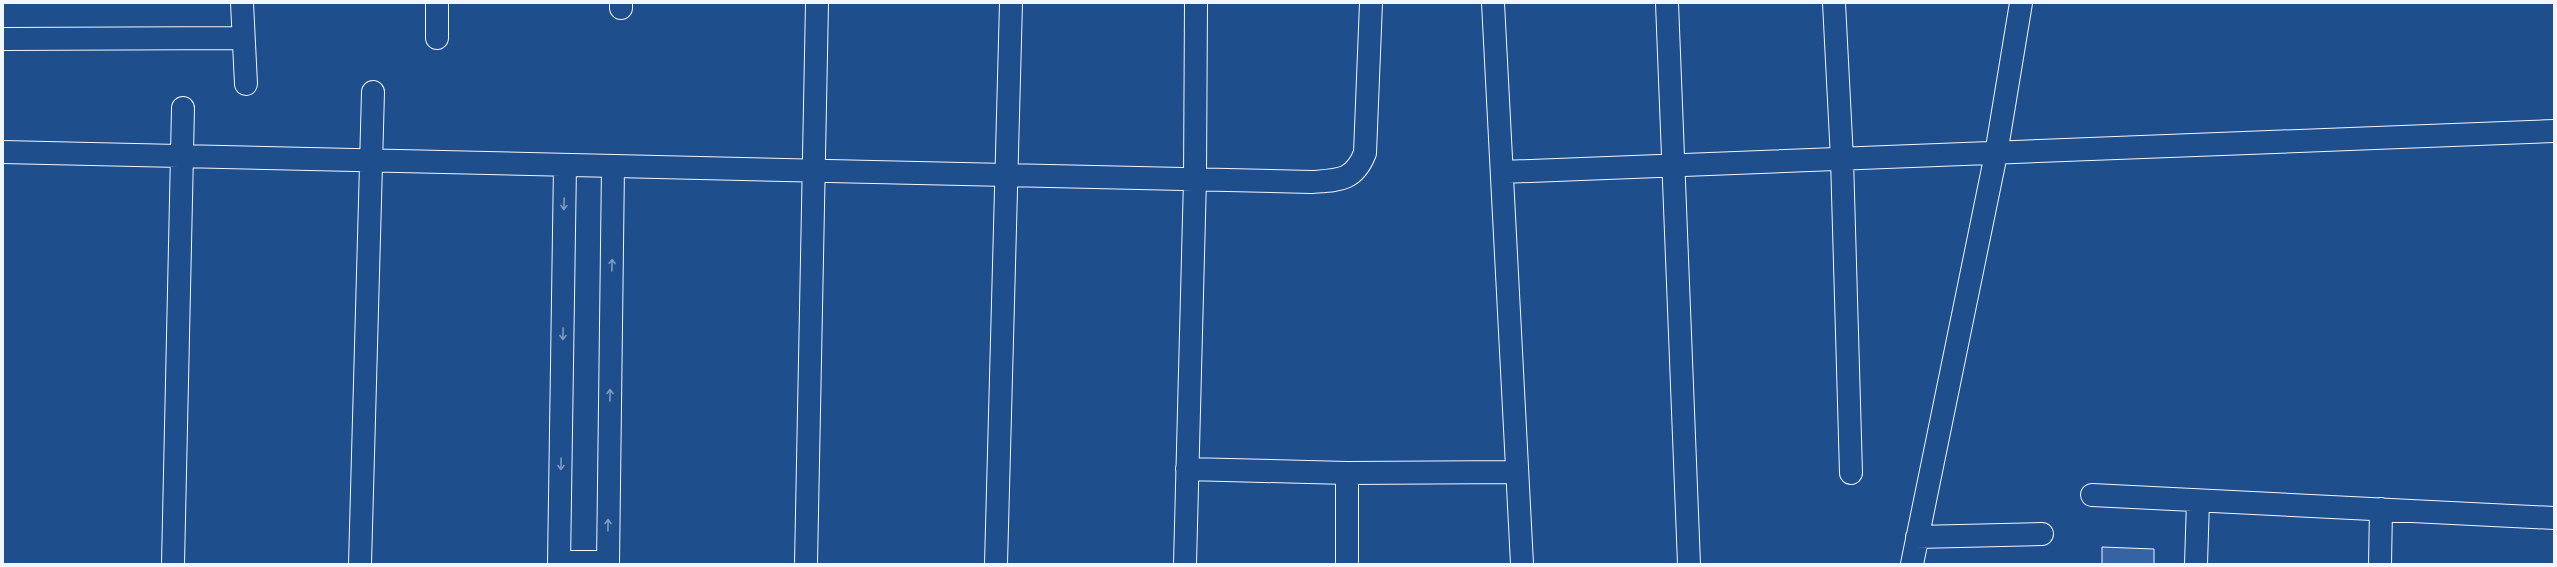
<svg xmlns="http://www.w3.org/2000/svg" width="2557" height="567" viewBox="0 0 2557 567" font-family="'Public Sans',sans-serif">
  <rect width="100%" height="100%" fill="#1f4e8c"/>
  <path fill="#3563a3" stroke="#f2f6ff" d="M2102,547l52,2v15h-52z"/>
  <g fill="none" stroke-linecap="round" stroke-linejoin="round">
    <defs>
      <path id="street" d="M242,3l4,81
        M437,3v35
        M1493,3l29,561
        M1667,3l22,561
        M1834,3l8,156 9,314
        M621,8v-5
        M3,39l240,-1
        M3,152l1309,30c27,-2 42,-1 53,-29l6,-150
        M1502,172l1052,-41
        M1187,469l160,4 170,-1
        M2092,495l462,23
        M1917,537l125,-3
        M559,562h49
        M173,564l10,-456
        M360,564l13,-472
        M559,564l6,-399
        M608,564l5,-398
        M806,564l11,-561
        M996,564l15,-561
        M1185,564l10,-385 1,-176
        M1347,564v-91
        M1912,564l84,-410 25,-151
        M2196,564l2,-63
        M2380,564l1,-55"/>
    </defs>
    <use href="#street" stroke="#f2f6ff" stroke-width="24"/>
    <use href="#street" stroke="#1f4e8c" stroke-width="22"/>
  </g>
  <defs><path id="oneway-shaft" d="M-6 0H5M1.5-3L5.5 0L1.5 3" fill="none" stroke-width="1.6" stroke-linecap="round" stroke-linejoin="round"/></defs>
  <g stroke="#7e9ac0">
    <use href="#oneway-shaft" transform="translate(564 204) rotate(91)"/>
    <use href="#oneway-shaft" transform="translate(612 265) rotate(-89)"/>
    <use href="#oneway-shaft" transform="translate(563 334) rotate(91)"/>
    <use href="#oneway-shaft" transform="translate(610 395) rotate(-89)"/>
    <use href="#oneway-shaft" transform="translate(561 464) rotate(91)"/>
    <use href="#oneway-shaft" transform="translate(608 525) rotate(-89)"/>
  </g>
  <rect width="2557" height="567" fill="none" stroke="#f2f6ff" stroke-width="8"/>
</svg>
